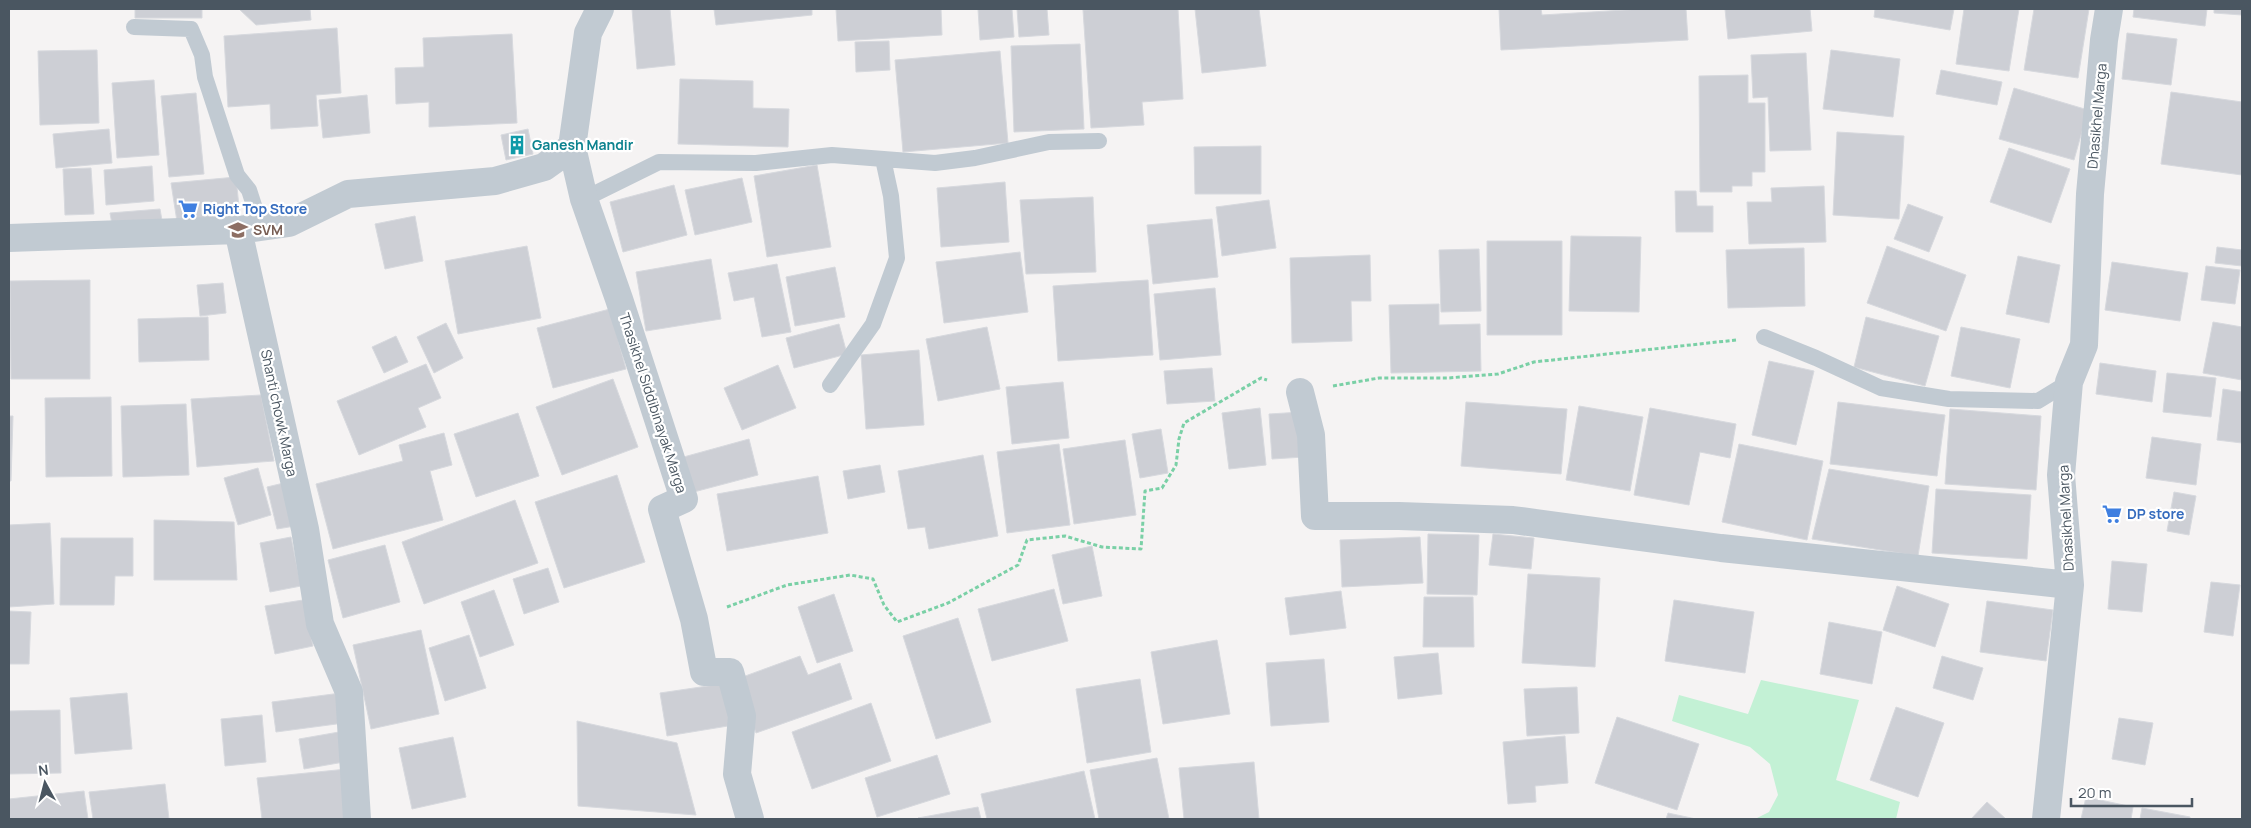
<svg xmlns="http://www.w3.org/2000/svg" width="2251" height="828" viewBox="0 0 2251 828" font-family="Manrope,sans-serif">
  <rect width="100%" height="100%" fill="#f5f3f3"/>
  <path fill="#c3f1d5" d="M1761,680l98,20 -23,80 64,22 -4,17h-141l14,-7 9,-17 -8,-31 -20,-17 -78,-26 7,-26 69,19z"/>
  <path fill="#cdcfd5" stroke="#d7d9de" d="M135,9h67v9h-67z
    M239,9h71l1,11 -55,5z
    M632,9h38l5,56 -38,4z
    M714,9h98v6l-96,10z
    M836,9h105l1,26 -104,6z
    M978,9h34l2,28 -34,3z
    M1017,9h30l2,26 -30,2z
    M1102,9h76l5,90 -41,3 2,23 -53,3 -8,-118z
    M1195,9h64l7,57 -64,7z
    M1499,9h42l1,6 99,-6h45l2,31 -187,10z
    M1725,9h85l2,22 -84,8z
    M1875,9h79l-4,21 -76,-13z
    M1964,9h55l-10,62 -53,-7z
    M2034,9h55l-11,69 -54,-8z
    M2134,9h73l-2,17 -72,-9z
    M2214,9h28v6l-28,-2z
    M337,28l4,65 -25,2 2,31 -47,3 -1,-25 -42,3 -4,-71z
    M2127,33l50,6 -6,46 -49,-6z
    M512,34l5,89 -88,4v-25l-33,2 -1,-36 29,-1 -1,-29z
    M889,41l1,29 -34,2 -1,-30z
    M1080,44l4,85 -70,3 -3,-86z
    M97,50l2,73 -59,2 -2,-74z
    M1831,50l69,9 -7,58 -70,-8z
    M1000,51l8,92 -105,9 -8,-92z
    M1806,53l5,97 -41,1 -2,-54 -15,1 -2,-43z
    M1941,70l61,12 -5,23 -61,-11z
    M1748,75v28h17v69h-13v14h-20v6h-32l-1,-116z
    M680,79l73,2v27l36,1 -1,38 -110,-3z
    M154,80l5,75 -42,3 -5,-75z
    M2014,88l74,22 -14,50 -75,-21z
    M2171,92l71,10v73l-81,-11z
    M196,93l8,81 -35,3 -8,-81z
    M367,95l3,38 -47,5 -4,-38z
    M109,129l3,34 -56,5 -3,-34z
    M528,129l5,25 -27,6 -5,-25z
    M1837,132l67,4 -5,83 -66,-4z
    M1261,146v48h-66l-1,-47z
    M2009,148l61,21 -19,54 -61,-21z
    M817,165l14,82 -64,10 -13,-81z
    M152,166l2,35 -48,4 -2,-35z
    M91,168l3,46 -29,1 -2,-46z
    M236,177l5,50 -63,1 -7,-45z
    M742,178l10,44 -57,13 -10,-45z
    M1005,182l4,60 -68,5 -4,-59z
    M674,185l13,50 -64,17 -13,-50z
    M1824,186l2,56 -77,2 -2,-42h25l-1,-14z
    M1675,191h21l1,15h16v26h-37z
    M1093,197l3,75 -70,2 -6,-74z
    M1269,200l7,48 -54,8 -6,-49z
    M1908,204l35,13 -14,35 -35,-13z
    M160,209l3,17 -50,4 -3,-17z
    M415,216l8,45 -38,8 -10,-45z
    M1212,219l6,58 -65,7 -6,-59z
    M1571,236l70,1 -2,75 -70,-1z
    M1487,241h75v94h-75z
    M527,246l14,72 -83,16 -13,-73z
    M1887,246l79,29 -20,56 -79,-28z
    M2217,247l25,3v16l-27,-3z
    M1804,248l1,58 -77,2 -2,-58z
    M1479,249l2,62 -40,1 -2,-62z
    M1020,252l8,60 -84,11 -8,-61z
    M1370,255l1,46h-20l1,40 -60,2 -2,-85z
    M2018,256l42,9 -11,58 -43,-9z
    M711,259l10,60 -75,12 -10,-59z
    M2112,262l76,11 -8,48 -75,-11z
    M777,264l14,68 -29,5 -8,-40 -20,4 -6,-28z
    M2206,266l34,4 -5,34 -34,-4z
    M835,267l10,50 -50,9 -9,-49z
    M90,280v99h-79l-1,-98z
    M1148,280l5,75 -95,6 -5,-75z
    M223,283l3,30 -26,3 -3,-31z
    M1215,288l6,67 -61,5 -6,-66z
    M1439,304v21l41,-1 1,47 -90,2 -2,-68z
    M610,309l16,60 -73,19 -16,-60z
    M208,317l1,43 -70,2 -1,-43z
    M1866,317l73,19 -14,50 -71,-19z
    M2213,322l29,5v53l-39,-7z
    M446,323l17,35 -29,15 -17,-36z
    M839,324l8,30 -53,14 -8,-30z
    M987,327l13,62 -62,12 -12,-62z
    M1961,327l59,12 -10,49 -59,-12z
    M396,336l12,26 -24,11 -12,-26z
    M919,350l5,75 -58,4 -5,-74z
    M1769,361l45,10 -18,74 -44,-10z
    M2100,363l56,8 -4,31 -56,-8z
    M426,364l15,34 -23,10 8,19 -67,28 -22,-54z
    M778,365l18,43 -54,22 -18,-42z
    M1212,368l3,33 -48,3 -3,-33z
    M2167,373l49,5 -5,39 -48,-5z
    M613,379l25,68 -76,28 -26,-68z
    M1063,382l6,56 -57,6 -6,-57z
    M2223,389l19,3v51l-25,-3z
    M261,395l13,66 -77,6 -6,-68z
    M111,397l1,79 -66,1 -1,-79z
    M1466,402l101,7 -6,65 -100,-8z
    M1838,402l107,13 -8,61 -107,-12z
    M186,404l3,71 -66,2 -2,-71z
    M1579,406l64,11 -13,74 -64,-11z
    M1260,408l6,57 -37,4 -7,-56z
    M1650,408l86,16 -6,34 -30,-6 -11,53 -55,-10z
    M1950,409l91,7 -5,74 -91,-6z
    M1301,412l3,45 -32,2 -3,-45z
    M518,413l21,63 -63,21 -22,-63z
    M9,416h4l-2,65h-2z
    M1161,429l7,44 -28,5 -8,-44z
    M444,433l8,32 -22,6 13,49 -110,29 -17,-65 87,-23 -4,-16z
    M2152,437l49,7 -5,41 -50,-7z
    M749,439l9,36 -68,18 -10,-35z
    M1125,440l11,75 -62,9 -11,-75z
    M1059,444l11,81 -63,8 -10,-81z
    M1739,444l84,17 -16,79 -85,-18z
    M983,455l15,81 -69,13 -4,-22 -17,2 -10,-58z
    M880,465l5,27 -37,7 -5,-28z
    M258,468l13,47 -33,10 -14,-47z
    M1829,469l100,17 -11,70 -106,-17z
    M617,475l28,87 -81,26 -29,-86z
    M818,476l10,57 -101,18 -10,-57z
    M288,482l7,44 -18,3 -10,-42z
    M1936,489l95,6 -4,64 -95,-6z
    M2174,492l22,4 -7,39 -22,-4z
    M515,500l23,63 -114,41 -22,-62z
    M154,520l80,2 3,58h-83z
    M50,523l4,81 -45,3v-82z
    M1428,534l51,1 -2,60 -50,-1z
    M1493,534l41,4 -3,31 -42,-4z
    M291,537l10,49 -31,6 -10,-49z
    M1420,537l3,46 -81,4 -2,-47z
    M61,538h72v38h-18l-1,29h-54z
    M385,545l15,57 -57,16 -15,-58z
    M1092,546l10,50 -39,8 -11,-49z
    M2112,561l35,3 -5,48 -34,-3z
    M548,568l11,34 -35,12 -11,-35z
    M1528,574l72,4 -5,89 -73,-4z
    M2211,582l29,3 -7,51 -29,-4z
    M1897,586l52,18 -14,43 -52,-17z
    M1054,589l14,52 -76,20 -14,-52z
    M494,590l20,55 -34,12 -19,-55z
    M1341,591l5,37 -56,7 -5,-37z
    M834,594l19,57 -36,12 -19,-56z
    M1424,597h49l1,50h-51z
    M303,600l10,46 -38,8 -10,-48z
    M1674,600l80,12 -9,61 -80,-12z
    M1987,601l66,9 -7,51 -66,-9z
    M9,611l22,1 -2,52h-20z
    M958,618l33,104 -55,17 -33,-103z
    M1829,622l53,10 -10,52 -52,-10z
    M421,630l18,84 -68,15 -18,-84z
    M469,635l17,53 -41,13 -16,-53z
    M1217,640l13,74 -67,10 -12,-72z
    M1438,653l4,41 -44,5 -4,-42z
    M800,656l8,19 32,-12 12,36 -96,34 -19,-54z
    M1942,656l41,12 -10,32 -40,-12z
    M1324,659l5,63 -58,4 -5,-63z
    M1140,679l11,73 -64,11 -11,-74z
    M728,683l6,42 -67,11 -7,-43z
    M1577,687l2,46 -52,3 -3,-47z
    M127,693l5,56 -57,5 -5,-56z
    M341,693l3,30 -68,9 -4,-30z
    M871,703l20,58 -79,28 -20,-57z
    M1896,707l48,16 -26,74 -48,-17z
    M60,710l1,63 -52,1v-63z
    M262,715l4,47 -41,4 -4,-47z
    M1617,717l82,27 -22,66 -82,-27z
    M2119,718l34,5 -8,42 -33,-6z
    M577,721l100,22 19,72 -118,-9z
    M339,732l5,30 -40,7 -5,-30z
    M1565,736l3,47 -33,3 1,16 -28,2 -5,-62z
    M453,737l13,60 -54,12 -13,-61z
    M937,755l13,39 -73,23 -12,-39z
    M1157,758l12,61h-70l-9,-49z
    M1254,762l5,57h-75l-5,-51z
    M347,769l6,50h-91l-5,-41z
    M1084,771l11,48h-108l-6,-25z
    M165,784l4,35h-76l-4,-27z
    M84,791l4,28h-79v-20z
    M2086,797l47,10 -2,12h-50z
    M1987,802l19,17h-35z
    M978,807l3,12 -63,-1z
    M2142,808l48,9v2h-50z
    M1668,813l28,6h-30z"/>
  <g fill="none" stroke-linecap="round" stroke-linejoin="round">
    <path stroke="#7ad0a6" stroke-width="3" stroke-dasharray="4 2.5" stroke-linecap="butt" d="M1333,386l46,-8h69l50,-4 36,-12 202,-22
      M727,607l60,-22 63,-10 23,4 11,26 13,17 51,-19 70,-38 9,-25 38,-4 37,11 39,2 4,-58 17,-3 14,-23 3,-26 5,-16 77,-45 6,2"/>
    <path stroke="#c1cad2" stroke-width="16" d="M134,27l57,2 11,26 3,22 32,98 12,15 11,34 12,-1
      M584,199l75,-37 97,1 76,-8 103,8 40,-5 74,-16 50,-1
      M1764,337l52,21 65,30 68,11 89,2 31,-19
      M830,385l43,-61 24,-66 -6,-62 -8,-37"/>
    <path stroke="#c1cad2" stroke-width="28" d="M600,9l-12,24 -16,114 12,52 35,100 65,200 -22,10 32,110 10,53h26l12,44 -5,58 13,45
      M238,230l51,-7 59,-29 147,-13 49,-14 28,-20
      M9,238l229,-8 67,299 15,95 29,68 8,127
      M1300,392l11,43 4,81h84l114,4 208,28 349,37
      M2046,819l24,-234 -9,-110 8,-93 15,-37 6,-151 14,-154 5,-31"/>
  </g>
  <defs>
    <symbol id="building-bare" viewBox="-9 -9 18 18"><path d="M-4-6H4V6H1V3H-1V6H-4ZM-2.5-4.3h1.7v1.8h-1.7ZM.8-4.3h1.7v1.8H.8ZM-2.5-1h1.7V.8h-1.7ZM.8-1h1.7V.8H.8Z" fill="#0f9aa8" stroke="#fff" stroke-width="2.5" paint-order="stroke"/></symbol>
    <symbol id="supermarket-bare" viewBox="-9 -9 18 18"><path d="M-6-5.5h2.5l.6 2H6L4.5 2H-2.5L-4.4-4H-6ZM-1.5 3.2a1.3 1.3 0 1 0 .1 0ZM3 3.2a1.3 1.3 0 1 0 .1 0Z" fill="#3f7fe0" stroke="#fff" stroke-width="2.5" paint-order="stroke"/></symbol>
    <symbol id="school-bare" viewBox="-9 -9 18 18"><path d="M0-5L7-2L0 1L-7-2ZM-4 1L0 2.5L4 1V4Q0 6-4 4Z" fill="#8d6e63" stroke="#fff" stroke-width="2.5" paint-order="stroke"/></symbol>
  </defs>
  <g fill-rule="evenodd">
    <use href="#building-bare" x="503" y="131" width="28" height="28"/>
    <use href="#supermarket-bare" x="174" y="195" width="28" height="28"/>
    <use href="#school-bare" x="224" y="216" width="28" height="28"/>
    <use href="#supermarket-bare" x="2098" y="500" width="28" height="28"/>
  </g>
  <g text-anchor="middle" stroke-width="4.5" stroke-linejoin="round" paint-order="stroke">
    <g font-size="14" fill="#4a5661" stroke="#fff">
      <text transform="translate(2097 116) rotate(-85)" y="5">Dhasikhel Marga</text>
      <text transform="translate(653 403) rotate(72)" y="5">Thasikhel Siddibinayak Marga</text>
      <text transform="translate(279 413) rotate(78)" y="5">Shanti chowk Marga</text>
      <text transform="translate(2066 518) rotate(-93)" y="5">Dhasikhel Marga</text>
    </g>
    <g font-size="14" font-weight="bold" fill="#0d838f" stroke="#fff" text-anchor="start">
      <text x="532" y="150">Ganesh Mandir</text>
    </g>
    <g font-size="14" font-weight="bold" fill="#366cbe" stroke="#fff" text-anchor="start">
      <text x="203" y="214">Right Top Store</text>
      <text x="2127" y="519">DP store</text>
    </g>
    <g font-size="14" font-weight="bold" fill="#785e54" stroke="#fff" text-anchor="start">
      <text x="253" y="235">SVM</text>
    </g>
  </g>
  <rect width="2251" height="828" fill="none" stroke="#4a5661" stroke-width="20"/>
  <g transform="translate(45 783) rotate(353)" stroke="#ffffff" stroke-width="4" paint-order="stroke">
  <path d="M0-4L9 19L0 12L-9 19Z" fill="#4a5661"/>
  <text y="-8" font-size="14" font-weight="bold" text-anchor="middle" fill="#4a5661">N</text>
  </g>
  <path d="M2071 798v8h121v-8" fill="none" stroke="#4a5661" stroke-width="2.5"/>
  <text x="2078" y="798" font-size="15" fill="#4a5661" stroke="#ffffff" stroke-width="4" paint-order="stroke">20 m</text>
</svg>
